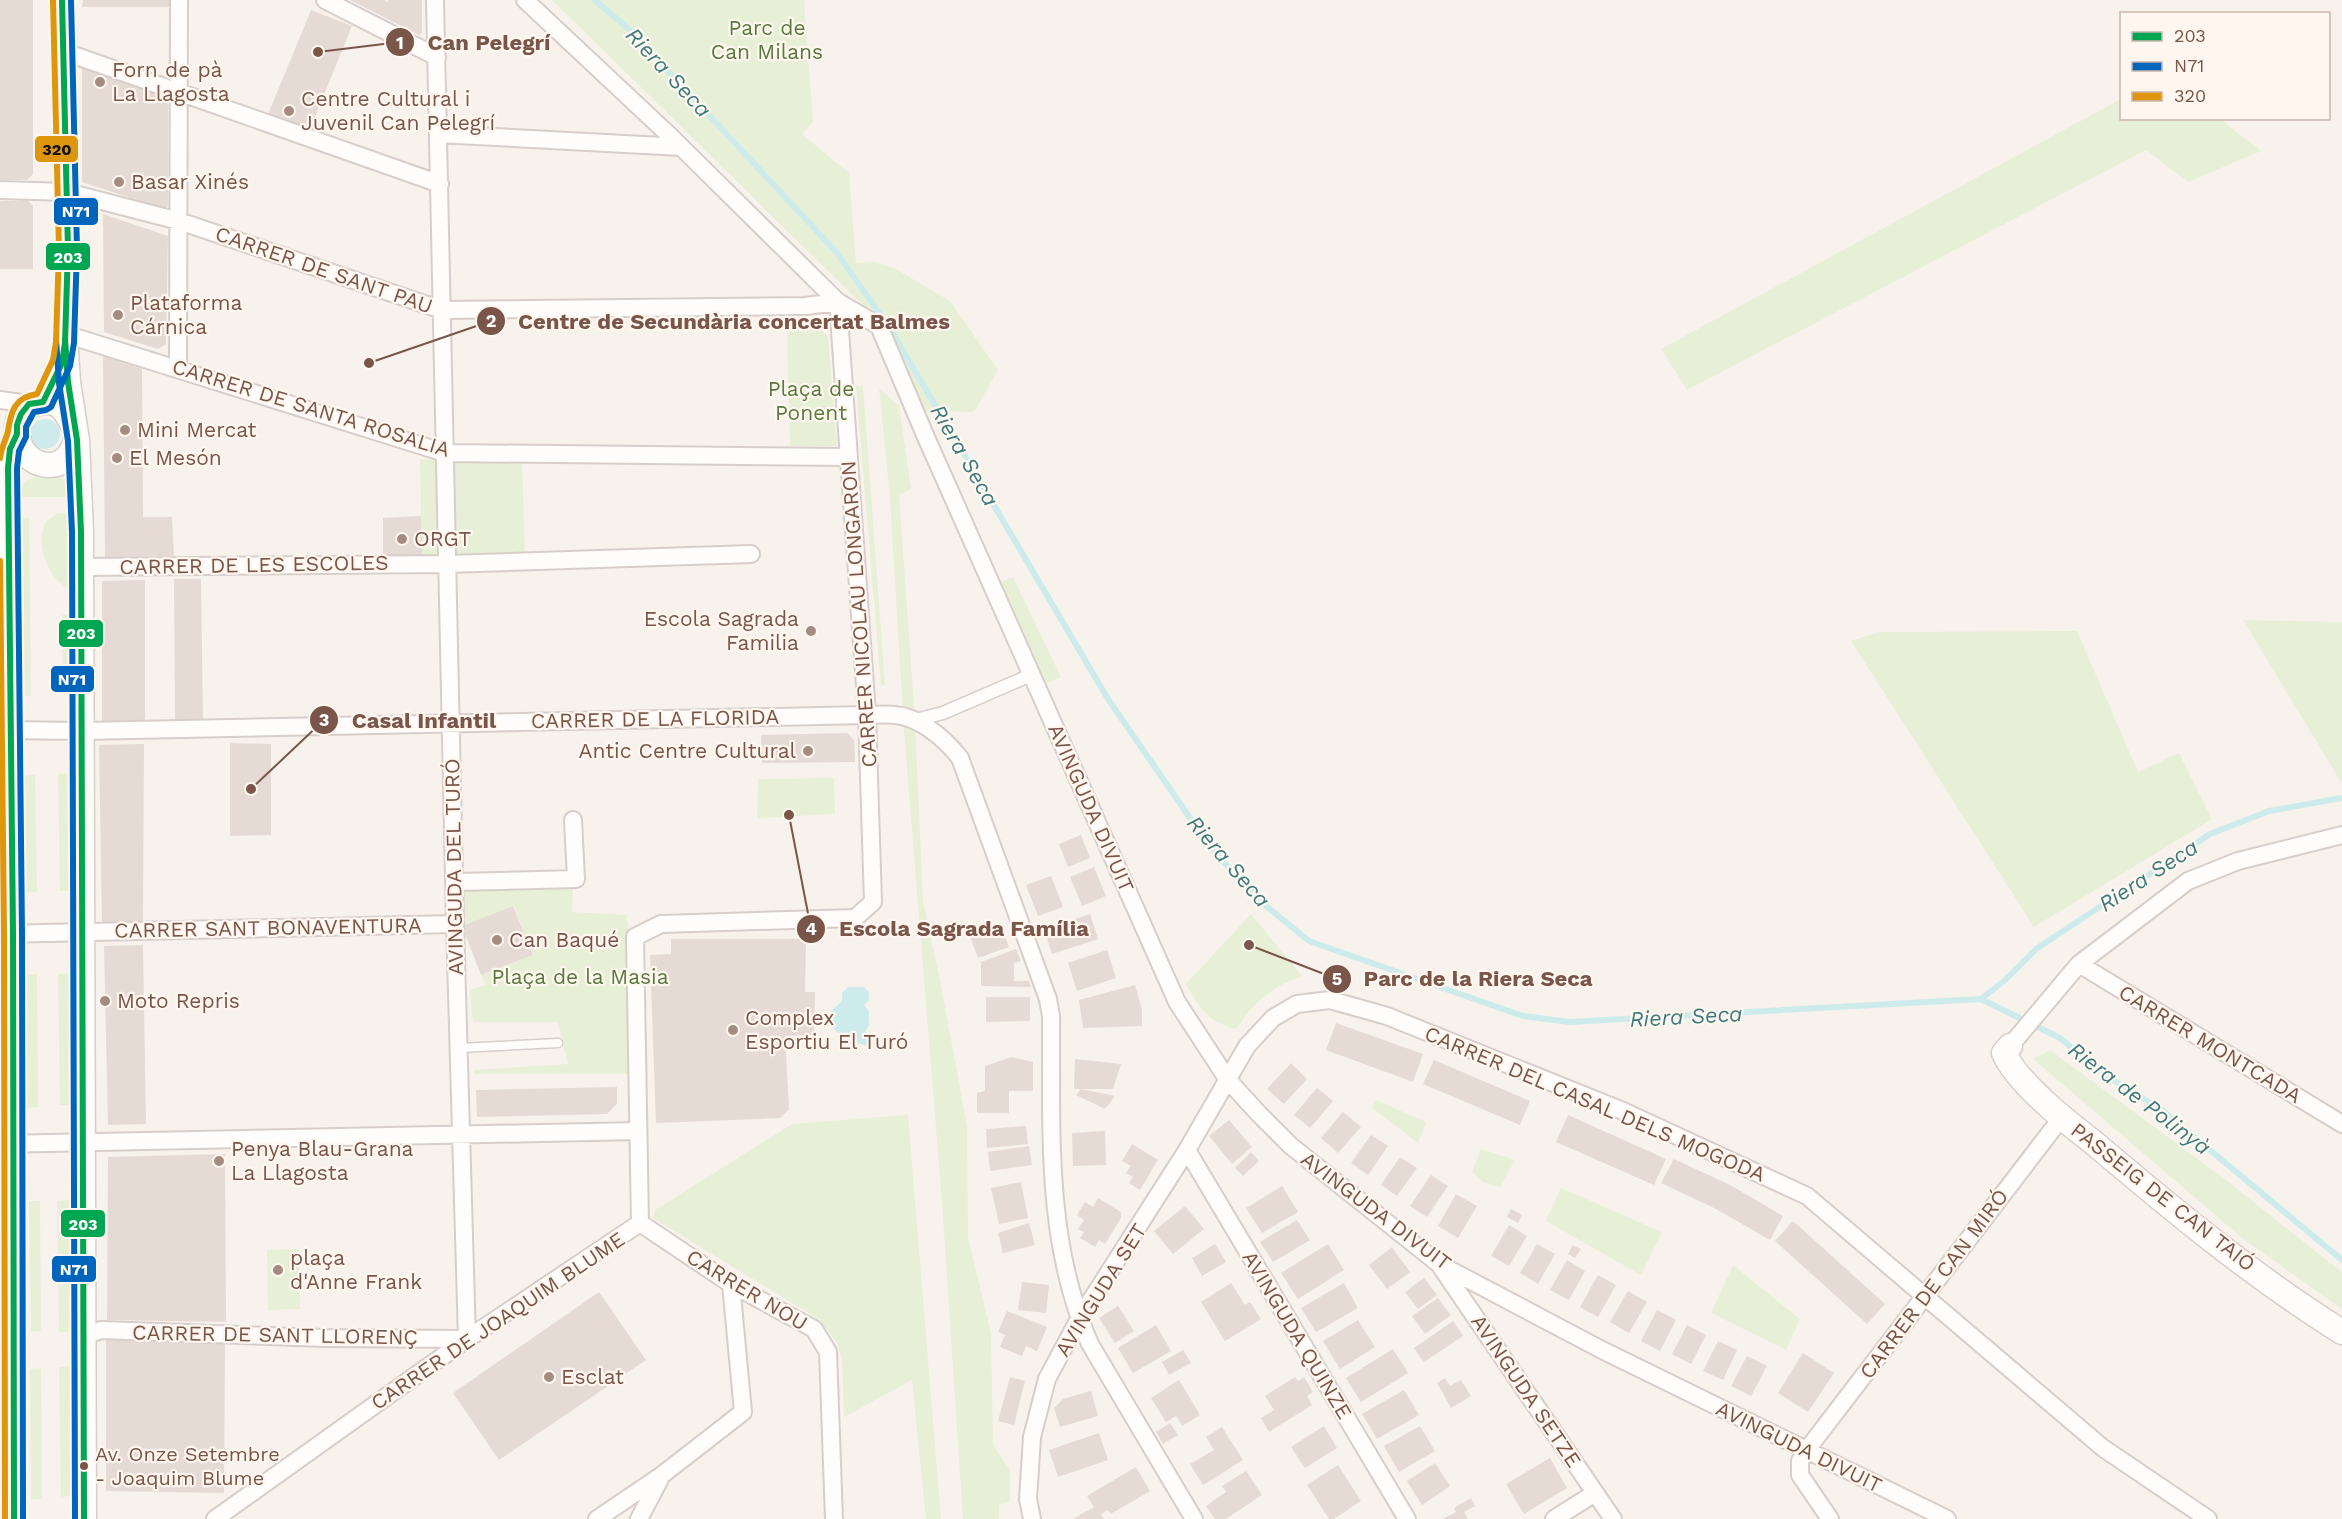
<svg xmlns="http://www.w3.org/2000/svg" width="2342" height="1519" viewBox="0 0 2342 1519" font-family="'Work Sans',sans-serif">
  <rect width="100%" height="100%" fill="#f8f2ed"/>
  <path fill="#e8efd7" d="M552,0h252l9,122 -11,12 47,39 7,90 19,-1 19,6 56,33 48,69 -24,42 -49,-1 -45,-89z
    M2121,99l1,19 98,1 41,32 -73,31 -42,-32 -459,240 -26,-41z
    M814,324l14,12 9,110h-47l-3,-119z
    M856,386h7l22,299h-4z
    M879,388l20,18 12,83 -12,6 16,225 8,182 17,78 27,146 1,112 23,95 2,112 17,25v31l-11,4v14h-36l-21,-317 -38,-471 -14,-233z
    M420,459l102,4 3,95 -103,3z
    M60,478l7,2 8,17h-56c3,-25 20,-19 41,-19z
    M59,513l15,1 1,77c-24,-5 -41,-45 -30,-67 3,-6 8,-8 14,-11z
    M23,518h6l2,178h-6z
    M1013,577l48,100 -18,8 -46,-101z
    M62,615h7l1,78h-7z
    M2243,620l99,2v160h-1z
    M2077,631l61,141 41,-19 33,66 -178,108 -183,-286 28,-9z
    M58,774h9l2,117h-9z
    M25,775h10l2,117h-10z
    M834,778l1,36 -78,4 1,-39z
    M463,888l110,1 -1,23 55,3 10,159h-163l-1,-4 95,-6 -10,-42h-85l-3,-32 16,-5 -5,-10 52,-20 -19,-49 -52,20z
    M1251,914l51,62c-33,13 -46,24 -66,53 -29,-8 -35,-19 -50,-45z
    M71,973l1,132h-12l-2,-131z
    M37,974l1,133 -13,1 -2,-132z
    M2050,1050l172,127 120,95v37l-100,-71 -209,-179z
    M1376,1100l50,22 -8,21 -46,-35z
    M908,1115l33,404h-15l-14,-139 -68,37 -2,-57 -5,-17 -17,-23 -167,-102 2,-8 137,-86z
    M1481,1149l34,11 -15,27 -17,-5 -11,-10z
    M1561,1188l101,44 -21,43 -95,-54z
    M69,1200l1,132h-11l-2,-131z
    M29,1201h11l1,130 -10,1z
    M299,1249l1,60 -32,1 -1,-60z
    M1733,1265l67,54 -14,31 -75,-37z
    M70,1366l1,130 -10,1 -2,-130z
    M41,1368l1,131h-11l-1,-130z"/>
  <path fill="#cdebea" d="M30 434a15 15 0 1 1 30 0a15 15 0 1 1-30 0Z
    M848,987h16l5,5v8l-5,5 5,6v15l-4,5 7,6 -4,9 -13,-3v-6h-11l-13,-10v-16l11,-10v-8z"/>
  <g fill="none" stroke-linecap="round" stroke-linejoin="round">
    <path stroke="#cdebea" stroke-width="6" d="M595,0l35,30 207,223 52,74 219,372 102,148 50,54 49,40 214,75 47,6 411,-23 23,-18 32,-32 174,-115 59,-23 73,-13
      M1981,999l79,39 45,37 57,35 180,150"/>
  </g>
  <path fill="#e5dad4" d="M0,0h33v174l-6,6h-27z
    M83,0h86v7h-87z
    M350,0h35l2,3 1,-3h34v33l-3,2z
    M311,10l41,16 -44,108 -41,-17z
    M82,66l86,30v110l-4,3 -82,-27z
    M0,201h28l5,5v63h-33z
    M103,214l65,22 -2,108 -8,5 -54,-17z
    M103,356l39,13 1,148h29l2,39 -69,1z
    M421,516l1,45 -39,1v-44z
    M174,579h27l2,140 -28,1z
    M145,580v140l-43,1v-140z
    M847,733l7,7 1,22 -93,1 -1,-28z
    M230,743l41,1v91l-41,1z
    M144,744l-1,177 -41,2 -3,-178z
    M1081,835l9,23 -22,9 -9,-23z
    M1094,867l12,29 -24,10 -12,-29z
    M1051,876l12,31 -25,9 -12,-31z
    M513,906l20,49 -52,20 -19,-49z
    M1090,914l8,25 -46,15 -8,-25z
    M1000,923l9,24 -31,11 -8,-21z
    M671,939h135l-1,53h10l-1,43 -29,1 4,73 -9,9 -124,5 -6,-168 21,-1z
    M143,945l3,179 -38,1 -4,-179z
    M1016,949l5,12 -7,2v18h15l2,6 -50,-1v-24z
    M1107,950l9,28 -39,13 -9,-28z
    M1135,985l7,25v16l-59,2 -4,-28z
    M986,997h44v24l-44,1z
    M1336,1023l87,31 -10,28 -87,-32z
    M1012,1057l21,5v29h-24v22h-32v-20l8,-2v-25z
    M1075,1059l46,5 -8,25h-39z
    M1434,1060l96,41 -10,24 -97,-41z
    M1291,1063l16,16 -23,25 -17,-15z
    M617,1087v17l-10,10 -130,3 -1,-27z
    M1317,1088l16,13 -23,27 -16,-13z
    M1081,1089l34,7 -10,13 -29,-14z
    M1343,1112l18,15 -23,26 -17,-15z
    M1568,1115l98,44 -12,26 -98,-43z
    M1229,1120l23,27 -20,17 -23,-28z
    M1026,1126l2,18 -41,4 -1,-19z
    M1105,1131l1,34 -33,1 -1,-33z
    M1371,1135l17,11 -20,29 -17,-12z
    M1132,1144l26,16 -18,30 -11,-7 4,-6 -7,-4 5,-7 -9,-5z
    M1029,1146l3,19 -42,6 -2,-19z
    M1251,1152l8,9 -16,15 -8,-8z
    M225,1154l1,168 -119,-2 1,-163z
    M1400,1157l17,11 -20,28 -16,-11z
    M1674,1159l56,26 53,31 -13,24 -54,-31 -55,-26z
    M1431,1175l17,11 -21,31 -17,-11z
    M1021,1182l7,36 -29,6 -8,-36z
    M1282,1186l16,26 -36,21 -16,-25z
    M1456,1194l21,12 -19,32 -20,-12z
    M1098,1198l23,14v6l-16,26 -6,-4 -4,7 -15,-9 4,-6 -6,-3 6,-9 -7,-5 8,-13 8,5z
    M1185,1206l19,23 -31,25 -19,-23z
    M1511,1209l11,6 -4,8 -11,-6z
    M1297,1220l13,20 -37,22 -13,-20z
    M1793,1221l92,83 -18,20 -92,-83z
    M1029,1223l6,22 -32,8 -5,-20z
    M1509,1225l18,11 -18,30 -18,-10z
    M1215,1244l11,18 -24,14 -10,-18z
    M1328,1244l16,26 -46,29 -17,-26z
    M1537,1244l18,10 -17,30 -18,-11z
    M1573,1245l8,4 -6,9 -7,-4z
    M1392,1247l18,25 -23,17 -18,-24z
    M1567,1260l18,11 -16,29 -19,-10z
    M1598,1275l18,10 -18,32 -18,-10z
    M1424,1278l13,17 -19,14 -13,-17z
    M1022,1282l27,3 -3,28 -28,-3z
    M1231,1283l14,22 5,-3 11,17 -36,22 -24,-39z
    M1344,1283l14,25 -42,24 -15,-24z
    M1628,1291l19,11 -18,31 -19,-11z
    M599,1292l47,68 -147,100 -46,-67z
    M1438,1298l13,17 -26,19 -13,-18z
    M1118,1306l16,25 -19,12 -16,-25z
    M1657,1310l19,10 -16,31 -19,-10z
    M1007,1311l40,16 -10,24 -11,-5 -4,10 -22,-9 5,-12 -7,-3z
    M1358,1320l17,27 -35,22 -17,-28z
    M1453,1321l10,15 -39,26 -10,-14z
    M1156,1325l15,26 -38,22 -15,-25z
    M1687,1325l19,10 -15,29 -19,-10z
    M106,1339l119,3 -1,151 -118,-2z
    M1718,1341l19,9 -14,30 -20,-9z
    M1393,1349l15,24 -47,29 -15,-24z
    M1183,1350l8,13 -22,12 -7,-13z
    M1803,1353l31,20 -26,39 -30,-19z
    M1747,1356l20,10 -16,30 -20,-10z
    M1010,1377l15,4 -11,44 -16,-4z
    M1295,1377l3,4 6,-4 9,15 -6,4 5,9 -43,27 -8,-14 13,-8 -9,-14z
    M1445,1378l5,8 11,-6 10,16 -20,12 -14,-25z
    M1179,1380l21,35 -18,11 -6,-10 -10,6 -15,-24z
    M1404,1390l15,25 -42,24 -15,-25z
    M1091,1391l7,25 -38,11 -6,-19 9,-9z
    M1170,1423l8,12 -15,9 -7,-12z
    M1324,1426l13,22 -32,20 -14,-21z
    M1420,1426l15,25 -36,21 -15,-26z
    M1222,1427l21,33 -40,25 -13,-21 24,-14 -8,-13z
    M1099,1433l9,27 -50,17 -9,-27z
    M1550,1458l17,30 -43,26 -18,-30z
    M1435,1463l15,23 -28,19 -15,-24z
    M1338,1465l23,36 -27,18h-5l-22,-34z
    M1136,1467l14,24 -39,23 -3,-4 -7,4 3,5h-31l21,-12 -7,-11z
    M1246,1471l16,24 -36,24h-11l-9,-13 20,-14 -4,-6z
    M1471,1498l4,8 -11,6 4,7h-25l13,-7 -2,-4z"/>
  <g fill="none" stroke-linecap="round" stroke-linejoin="round">
    <defs>
      <path id="service" d="M459,1048l99,-5"/>
      <path id="pedestrian" d="M915,720l28,-7 88,-38"/>
      <path id="minor" d="M325,0l112,57
        M525,0l143,134 170,168 41,24 46,109 252,567 51,78 30,33 33,33 148,118 163,86 345,169
        M65,52l375,132
        M438,134l243,13
        M0,190l67,2 112,29 263,89 363,-4 33,-4 29,413 6,187 -18,16 -194,6 -26,13 5,286
        M65,334l380,119 404,4
        M178,368l1,-368
        M0,400l29,4
        M80,567l368,-3 303,-10
        M1,730l82,1 784,-16c9,0 19,-1 28,0 25,2 50,24 65,43l88,241 3,17c1,111 -7,224 39,328l104,175
        M455,882l121,-3 -3,-59
        M0,934l455,-10
        M2079,964l263,160
        M2010,1046l69,-82 109,-83 50,-20 104,-26
        M0,1144l638,-13
        M1187,1150l220,369
        M640,1223l91,61 83,45 14,23 6,167
        M1441,1267l172,252
        M84,1336l17,-6 224,8 142,1 -12,-415 -20,-924
        M215,1519l252,-180 173,-116
        M597,1519l65,-44 81,-63 -12,-128
        M639,1519l21,-40
        M1032,1519l-4,-20 4,-62 15,-58 32,-60 108,-169 60,-104 26,-28 24,-14 33,-4 57,16 236,95 184,85 296,252 105,71
        M1554,1519l41,-26
        M1830,1519l-30,-44v-14l6,-10 256,-334"/>
      <path id="secondary" d="M62,0l6,249 -3,85 3,48 9,58 4,92 3,987
        M74,426c-4,-6 -8,-14 -13,-19 -6,-5 -14,-6 -22,-4 -35,6 -26,60 9,62 17,1 23,-12 29,-25
        M2010,1046l-6,7c13,30 63,69 90,90 79,67 160,134 248,189
        M14,1519l-1,-586 -5,-465 2,-19 7,-15"/>
    </defs>
    <use href="#service" stroke="#d7ceca" stroke-width="11"/>
    <use href="#pedestrian" stroke="#d7ceca" stroke-width="15"/>
    <use href="#minor" stroke="#d7ceca" stroke-width="20"/>
    <use href="#secondary" stroke="#d8cec9" stroke-width="27"/>
    <use href="#service" stroke="#fefdfc" stroke-width="8"/>
    <use href="#pedestrian" stroke="#fefdfc" stroke-width="12"/>
    <use href="#minor" stroke="#fefdfc" stroke-width="16"/>
    <use href="#secondary" stroke="#fefdfc" stroke-width="24"/>
    <defs>
      <path id="bus-1" d="M65,339l3,43 9,58 4,92 3,987
        M14,1519l-1,-586 -5,-465 2,-19 7,-15v-9l4,-11 8,-10 14,-2 19,-39 3,-20 3,-94 -6,-249"/>
      <path id="bus-2" d="M56,340l3,43 9,58 4,91 3,987
        M23,1519l-1,-586 -5,-465 2,-17 7,-14v-10l8,-15 12,-2 5,-3 19,-41 4,-23 3,-94 -6,-249"/>
      <path id="bus-3" d="M0,458c1,-10 6,-18 8,-27 3,-20 7,-34 29,-37l16,-34 3,-18 3,-93 -6,-249
        M0,561l4,372 1,586"/>
    </defs>
    <use href="#bus-1" stroke="#fff7ef" stroke-width="10"/>
    <use href="#bus-2" stroke="#fff7ef" stroke-width="10"/>
    <use href="#bus-3" stroke="#fff7ef" stroke-width="10"/>
    <use href="#bus-1" stroke="#00a651" stroke-width="6"/>
    <use href="#bus-2" stroke="#0065bd" stroke-width="6"/>
    <use href="#bus-3" stroke="#de960f" stroke-width="6"/>
  </g>
  <g fill="#a58c83" stroke="#fff7ef" stroke-width="2">
    <circle cx="100" cy="82" r="6"/>
    <circle cx="289" cy="111" r="6"/>
    <circle cx="119" cy="182" r="6"/>
    <circle cx="118" cy="315" r="6"/>
    <circle cx="125" cy="430" r="6"/>
    <circle cx="117" cy="458" r="6"/>
    <circle cx="402" cy="539" r="6"/>
    <circle cx="811" cy="631" r="6"/>
    <circle cx="808" cy="751" r="6"/>
    <circle cx="497" cy="940" r="6"/>
    <circle cx="105" cy="1001" r="6"/>
    <circle cx="733" cy="1030" r="6"/>
    <circle cx="219" cy="1161" r="6"/>
    <circle cx="278" cy="1270" r="6"/>
    <circle cx="549" cy="1377" r="6"/>
  </g>
  <circle fill="#79554a" stroke="#fff7ef" stroke-width="2" cx="84" cy="1466" r="5"/>
  <g text-anchor="middle" stroke-width="4.5" stroke-linejoin="round" paint-order="stroke">
    <g font-size="20" fill="#79554a" stroke="#fff7ef" text-anchor="start">
      <text x="95" y="1461">Av. Onze Setembre<tspan x="95" dy="24">- Joaquim Blume</tspan></text>
    </g>
    <g font-size="21" fill="#577a3e" stroke="#fff7ef">
      <text x="767" y="35">Parc de<tspan x="767" dy="24">Can Milans</tspan></text>
      <text x="811" y="396">Plaça de<tspan x="811" dy="24">Ponent</tspan></text>
      <text x="580" y="984">Plaça de la Masia</text>
    </g>
    <g font-size="21" fill="#79554a" stroke="#fff7ef" text-anchor="start">
      <text x="112" y="77">Forn de pà<tspan x="112" dy="24">La Llagosta</tspan></text>
      <text x="301" y="106">Centre Cultural i<tspan x="301" dy="24">Juvenil Can Pelegrí</tspan></text>
      <text x="131" y="189">Basar Xinés</text>
      <text x="130" y="310">Plataforma<tspan x="130" dy="24">Cárnica</tspan></text>
      <text x="137" y="437">Mini Mercat</text>
      <text x="129" y="465">El Mesón</text>
      <text x="414" y="546">ORGT</text>
      <text x="799" y="626" text-anchor="end">Escola Sagrada<tspan x="799" dy="24">Familia</tspan></text>
      <text x="796" y="758" text-anchor="end">Antic Centre Cultural</text>
      <text x="509" y="947">Can Baqué</text>
      <text x="117" y="1008">Moto Repris</text>
      <text x="745" y="1025">Complex<tspan x="745" dy="24">Esportiu El Turó</tspan></text>
      <text x="231" y="1156">Penya Blau-Grana<tspan x="231" dy="24">La Llagosta</tspan></text>
      <text x="290" y="1265">plaça<tspan x="290" dy="24">d'Anne Frank</tspan></text>
      <text x="561" y="1384">Esclat</text>
    </g>
    <g font-size="21" fill="#79554a" stroke="#fff7ef">
      <text transform="translate(324 270) rotate(19)" y="7">CARRER DE SANT PAU</text>
      <text transform="translate(311 408) rotate(17)" y="7">CARRER DE SANTA ROSALIA</text>
      <text transform="translate(254 565) rotate(-1)" y="7">CARRER DE LES ESCOLES</text>
      <text transform="translate(859 614) rotate(-94)" y="7">CARRER NICOLAU LONGARON</text>
      <text transform="translate(655 719) rotate(-1)" y="7">CARRER DE LA FLORIDA</text>
      <text transform="translate(1091 808) rotate(66)" y="7">AVINGUDA DIVUIT</text>
      <text transform="translate(454 867) rotate(-91)" y="7">AVINGUDA DEL TURÓ</text>
      <text transform="translate(268 928) rotate(-1)" y="7">CARRER SANT BONAVENTURA</text>
      <text transform="translate(2210 1044) rotate(31)" y="7">CARRER MONTCADA</text>
      <text transform="translate(1595 1104) rotate(23)" y="7">CARRER DEL CASAL DELS MOGODA</text>
      <text transform="translate(2163 1197) rotate(38)" y="7">PASSEIG DE CAN TAIÓ</text>
      <text transform="translate(1376 1211) rotate(37)" y="7">AVINGUDA DIVUIT</text>
      <text transform="translate(1934 1284) rotate(-53)" y="7">CARRER DE CAN MIRÓ</text>
      <text transform="translate(747 1290) rotate(31)" y="7">CARRER NOU</text>
      <text transform="translate(1101 1290) rotate(-58)" y="7">AVINGUDA SET</text>
      <text transform="translate(498 1321) rotate(-34)" y="7">CARRER DE JOAQUIM BLUME</text>
      <text transform="translate(275 1335) rotate(1)" y="7">CARRER DE SANT LLORENÇ</text>
      <text transform="translate(1297 1335) rotate(59)" y="7">AVINGUDA QUINZE</text>
      <text transform="translate(1526 1391) rotate(56)" y="7">AVINGUDA SETZE</text>
      <text transform="translate(1799 1447) rotate(26)" y="7">AVINGUDA DIVUIT</text>
    </g>
    <g font-size="22" font-style="italic" fill="#3c7c7e" stroke="#fff7ef">
      <text transform="translate(669 72) rotate(47)" y="8">Riera Seca</text>
      <text transform="translate(965 455) rotate(60)" y="8">Riera Seca</text>
      <text transform="translate(1229 861) rotate(49)" y="8">Riera Seca</text>
      <text transform="translate(2148 875) rotate(-33)" y="8">Riera Seca</text>
      <text transform="translate(1686 1016) rotate(-3)" y="8">Riera Seca</text>
      <text transform="translate(2140 1098) rotate(37)" y="8">Riera de Polinyà</text>
    </g>
  </g>
  <path fill="none" stroke="#79554a" stroke-width="2" d="M318 52L400 42M369 363L491 321M251 789L324 720M789 815L811 929M1249 945L1337 979"/>
  <g fill="#79554a" stroke="#fff7ef" stroke-width="2">
    <circle cx="318" cy="52" r="6"/>
    <circle cx="369" cy="363" r="6"/>
    <circle cx="251" cy="789" r="6"/>
    <circle cx="789" cy="815" r="6"/>
    <circle cx="1249" cy="945" r="6"/>
    <circle cx="400" cy="42" r="15"/>
    <circle cx="491" cy="321" r="15"/>
    <circle cx="324" cy="720" r="15"/>
    <circle cx="811" cy="929" r="15"/>
    <circle cx="1337" cy="979" r="15"/>
  </g>
  <g font-size="18" text-anchor="middle" font-weight="bold" fill="#fff">
    <text x="400" y="49">1</text>
    <text x="491" y="327">2</text>
    <text x="324" y="726">3</text>
    <text x="811" y="935">4</text>
    <text x="1337" y="985">5</text>
  </g>
  <g font-size="22" text-anchor="middle" font-weight="bold" fill="#79554a" stroke="#fff7ef" stroke-width="4.5" stroke-linejoin="round" paint-order="stroke">
    <text x="489" y="50">Can Pelegrí</text>
    <text x="734" y="329">Centre de Secundària concertat Balmes</text>
    <text x="424" y="728">Casal Infantil</text>
    <text x="964" y="936">Escola Sagrada Família</text>
    <text x="1478" y="986">Parc de la Riera Seca</text>
  </g>
  <g stroke="#fff7ef" stroke-width="2">
    <rect x="34" y="135" width="45" height="28" rx="6" fill="#de960f"/>
    <rect x="53" y="197" width="46" height="29" rx="6" fill="#0065bd"/>
    <rect x="45" y="242" width="46" height="29" rx="6" fill="#00a651"/>
    <rect x="58" y="619" width="46" height="29" rx="6" fill="#00a651"/>
    <rect x="50" y="665" width="45" height="28" rx="6" fill="#0065bd"/>
    <rect x="60" y="1209" width="46" height="29" rx="6" fill="#00a651"/>
    <rect x="51" y="1255" width="46" height="28" rx="6" fill="#0065bd"/>
  </g>
  <g font-size="16" text-anchor="middle" font-weight="bold" fill="#fff">
    <text x="76" y="217">N71</text>
    <text x="68" y="263">203</text>
    <text x="81" y="639">203</text>
    <text x="72" y="685">N71</text>
    <text x="83" y="1230">203</text>
    <text x="74" y="1275">N71</text>
  </g>
  <g font-size="16" text-anchor="middle" font-weight="bold" fill="#111">
    <text x="57" y="155">320</text>
  </g>
  <rect x="2120" y="12" width="210" height="108" fill="#fff7ef" stroke="#c9b6ad" stroke-width="1.5"/>
  <rect x="2132" y="32" width="30" height="9" fill="#00a651" stroke="#c9b6ad" stroke-width="1.5"/>
  <text x="2174" y="42" font-size="18" fill="#79554a">203</text>
  <rect x="2132" y="62" width="30" height="9" fill="#0065bd" stroke="#c9b6ad" stroke-width="1.5"/>
  <text x="2174" y="72" font-size="18" fill="#79554a">N71</text>
  <rect x="2132" y="92" width="30" height="9" fill="#de960f" stroke="#c9b6ad" stroke-width="1.5"/>
  <text x="2174" y="102" font-size="18" fill="#79554a">320</text>
</svg>
